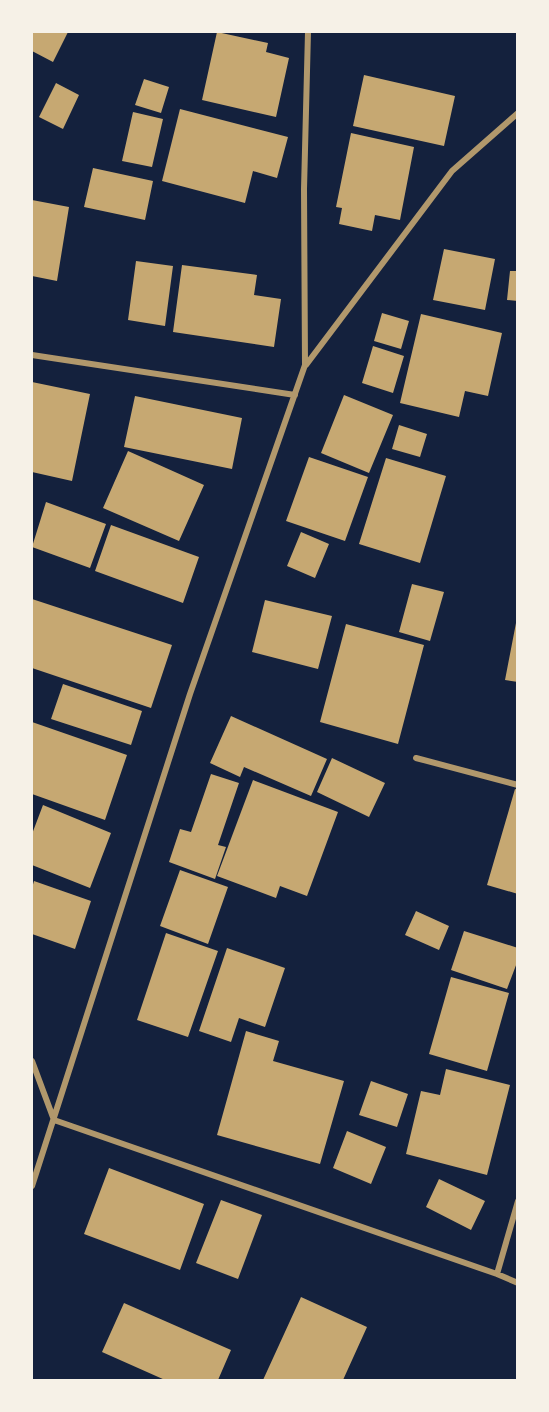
<svg xmlns="http://www.w3.org/2000/svg" width="549" height="1412" viewBox="0 0 549 1412" font-family="'Public Sans',sans-serif">
  <rect width="100%" height="100%" fill="#14213d"/>
  <path fill="#c6a872" d="M32,32h36l-15,30 -21,-11z
    M217,32l51,11 -2,9 23,6 -13,59 -74,-17z
    M364,75l91,21 -11,50 -91,-20z
    M144,79l25,8 -8,26 -26,-8z
    M56,83l23,12 -16,34 -24,-12z
    M180,109l108,28 -11,41 -24,-7 -8,32 -83,-22z
    M133,112l30,7 -11,48 -30,-6z
    M351,133l63,14 -14,73 -25,-5 -3,16 -33,-7 3,-16 -6,-1z
    M93,168l60,13 -8,39 -61,-13z
    M32,200l37,7 -12,74 -25,-5z
    M444,249l51,10 -10,51 -52,-10z
    M136,261l37,5 -8,60 -37,-6z
    M182,265l75,10 -3,20 27,4 -7,48 -101,-15z
    M510,271h8v30l-11,-1z
    M382,313l27,8 -8,28 -27,-8z
    M421,314l81,19 -14,63 -23,-5 -6,26 -59,-14z
    M373,346l31,10 -11,37 -31,-10z
    M32,382l58,12 -18,87 -40,-9z
    M344,395l49,20 -24,58 -48,-20z
    M135,396l107,22 -10,51 -108,-22z
    M399,425l28,9 -7,23 -28,-8z
    M128,451l76,34 -25,56 -76,-33z
    M309,457l59,20 -23,64 -59,-20z
    M386,458l60,18 -26,87 -61,-19z
    M46,502l60,22 -16,44 -58,-21z
    M111,525l88,32 -16,46 -88,-32z
    M301,532l28,12 -14,34 -28,-12z
    M412,584l32,8 -14,49 -31,-9z
    M32,599l140,46 -21,63 -119,-40z
    M265,600l67,16 -14,53 -66,-17z
    M516,623h2v59l-13,-2z
    M346,624l78,21 -26,99 -78,-22z
    M63,684l79,27 -11,34 -80,-26z
    M231,716l96,43 -16,37 -67,-29 -4,10 -30,-14z
    M32,722l95,33 -22,65 -73,-26z
    M332,758l53,25 -16,34 -52,-25z
    M211,774l28,9 -21,62 8,2 -11,32 -46,-17 11,-33 11,3z
    M253,780l85,32 -31,84 -27,-10 -4,12 -59,-22z
    M515,789l3,1v104l-31,-9z
    M43,805l68,28 -21,55 -58,-23v-31z
    M180,870l48,17 -20,57 -48,-18z
    M34,881l57,20 -16,48 -43,-15v-46z
    M416,911l33,15 -10,24 -34,-15z
    M464,931l54,17v12l-11,29 -56,-19z
    M166,933l52,18 -30,86 -51,-17z
    M227,948l58,20 -20,59 -26,-9 -8,24 -32,-11z
    M451,977l58,16 -22,78 -58,-17z
    M246,1031l33,10 -6,20 71,20 -24,83 -103,-29z
    M446,1069l64,16 -23,90 -81,-21 15,-63 19,4z
    M371,1081l37,13 -11,33 -38,-12z
    M347,1131l39,16 -15,37 -38,-16z
    M109,1168l95,36 -24,66 -96,-36z
    M439,1179l46,22 -14,29 -45,-23z
    M221,1200l41,15 -24,64 -42,-16z
    M301,1297l66,30 -24,53h-80z
    M124,1303l107,47 -13,30h-53l-63,-28z"/>
  <g fill="none" stroke-linecap="round" stroke-linejoin="round">
    <path stroke="#b1986c" stroke-width="6" d="M32,355l263,40
      M306,365l146,-194 66,-58
      M416,758l102,27
      M32,1061l22,59 443,154 21,9
      M32,1186l158,-492 115,-329 -1,-176 4,-157
      M497,1274l21,-73"/>
  </g>
  <rect width="549" height="1412" fill="none" stroke="#f6f1e7" stroke-width="66"/>
</svg>
